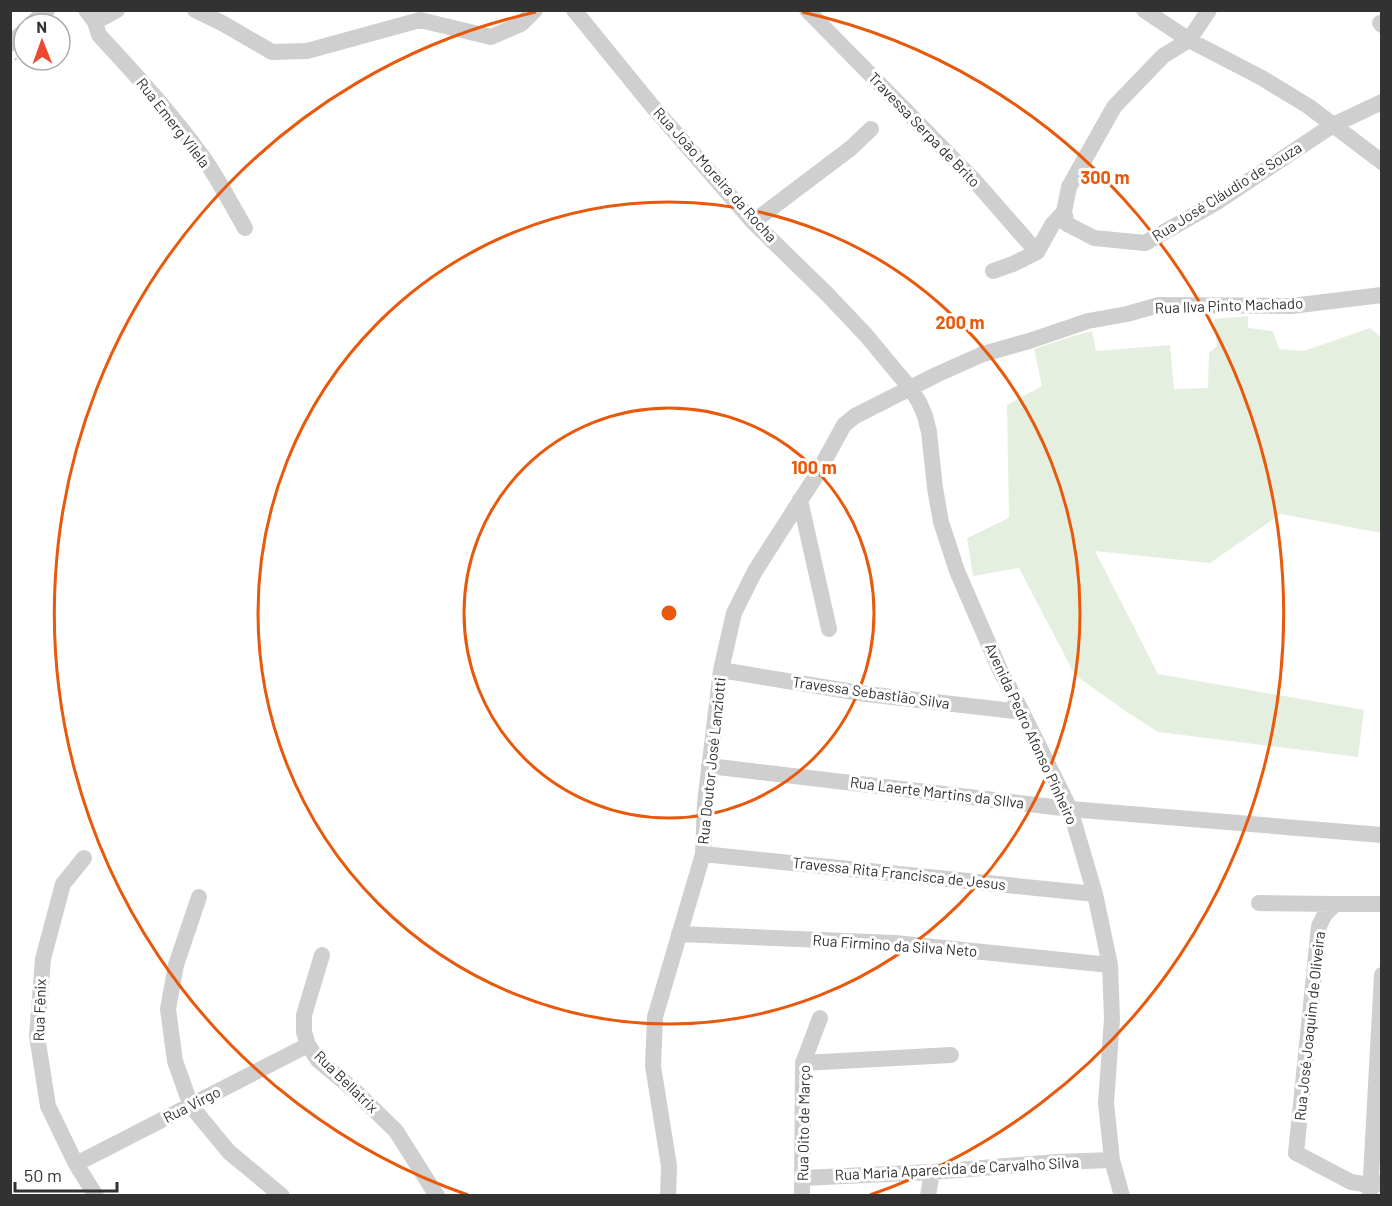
<svg xmlns="http://www.w3.org/2000/svg" width="1392" height="1206" viewBox="0 0 1392 1206" font-family="Barlow,sans-serif">
  <rect width="100%" height="100%" fill="#fff"/>
  <path fill="#e5efe0" d="M1248,316v12l25,3 6,18 25,2 66,-23 11,9v196l-100,-19 -71,49 -115,-12 63,123 206,36 -6,47 -200,-25 -34,-22 -49,-35 -56,-107 -46,8 -6,-38 42,-20 -2,-113 35,-19 -8,-37 39,-13 19,-5 4,20 74,-6 4,44 34,-1 1,-35 8,-7 -3,-27z"/>
  <g fill="none" stroke-linecap="round" stroke-linejoin="round">
    <path stroke="#cfcfcf" stroke-width="2" stroke-dasharray="3 3" stroke-linecap="butt" d="M10,64l7,-6"/>
    <path stroke="#cfcfcf" stroke-width="16" d="M86,10l9,12 4,13c36,39 72,78 103,121 16,22 29,48 43,72
      M195,10l27,13 50,29 35,-1 113,-31 71,17 30,-13 14,-14
      M574,10l79,97 100,115 73,71 39,41 45,54 9,14 6,14 4,16 6,56 6,34 16,49 43,99 22,42 48,97 25,85 15,71 2,54 -6,84 6,57 10,36
      M807,10l167,170 63,72
      M1144,10l45,30 73,38 46,28 74,56
      M1209,10l-20,30 -26,16 -49,51 -45,80 -5,25 3,12 27,14 51,5 72,-41 116,-77 49,-23
      M95,22l22,-12
      M1380,23l2,2
      M31,24l16,-14
      M10,44l14,-13
      M753,222l98,-74 20,-19
      M1037,252l15,-27 12,-13
      M993,271l20,-7 24,-12
      M800,500l29,129
      M721,670l145,24 156,18
      M709,766l361,43 312,26
      M703,854l392,40
      M84,858l-21,26 -20,75 -6,77 11,70 28,58 20,32
      M199,897l-23,68 -8,44 7,52 16,45 38,46 53,44
      M1259,903l76,1
      M1382,904h-47l-10,10 -6,12 -23,227 55,29 19,3 12,-2
      M679,934l216,9 215,22
      M322,955l-18,60v17l4,13 10,15 35,29 43,42 41,65
      M803,1063l148,-8
      M76,1164l232,-119
      M802,1178l130,-6 125,-10 55,-2
      M1370,1195l12,-220
      M668,1196l1,-30 -16,-100 2,-49 48,-163 2,-51 16,-133 13,-57 21,-42 61,-95 28,-51 11,-9 81,-41 47,-21 46,-13 59,-20 39,-7 32,-9 132,1 91,-11
      M802,1196l1,-133 17,-45
      M928,1196l4,-24"/>
  </g>
  <g fill="none" stroke="#e8590c" stroke-width="3">
    <circle cx="669" cy="613" r="205"/>
    <circle cx="669" cy="613" r="411"/>
    <path d="M468 1195A616 616 0 0 1 536 12M802 12A616 616 0 0 1 870 1195"/>
  </g>
  <g text-anchor="middle" stroke-width="6" stroke-linejoin="round" paint-order="stroke">
    <g font-size="15" fill="#323232" stroke="#fff">
      <text transform="translate(173 123) rotate(52)" y="5">Rua Emerg Vilela</text>
      <text transform="translate(924 130) rotate(46)" y="5">Travessa Serpa de Brito</text>
      <text transform="translate(715 175) rotate(48)" y="5">Rua João Moreira da Rocha</text>
      <text transform="translate(1227 192) rotate(-32)" y="5">Rua José Cláudio de Souza</text>
      <text transform="translate(1229 306) rotate(-2)" y="5">Rua Ilva Pinto Machado</text>
      <text transform="translate(871 693) rotate(8)" y="5">Travessa Sebastião Silva</text>
      <text transform="translate(1031 734) rotate(65)" y="5">Avenida Pedro Afonso Pinheiro</text>
      <text transform="translate(712 761) rotate(-84)" y="5">Rua Doutor José Lanziotti</text>
      <text transform="translate(937 793) rotate(7)" y="5">Rua Laerte Martins da SIlva</text>
      <text transform="translate(899 874) rotate(6)" y="5">Travessa Rita Francisca de Jesus</text>
      <text transform="translate(895 946) rotate(4)" y="5">Rua Firmino da Silva Neto</text>
      <text transform="translate(40 1010) rotate(-88)" y="5">Rua Fênix</text>
      <text transform="translate(1310 1026) rotate(-84)" y="5">Rua José Joaquim de Oliveira</text>
      <text transform="translate(346 1082) rotate(44)" y="5">Rua Bellatrix</text>
      <text transform="translate(192 1105) rotate(-27)" y="5">Rua Virgo</text>
      <text transform="translate(804 1123) rotate(-89)" y="5">Rua Oito de Março</text>
      <text transform="translate(957 1169) rotate(-3)" y="5">Rua Maria Aparecida de Carvalho Silva</text>
    </g>
  </g>
  <circle cx="669" cy="613" r="9" fill="#e8590c" stroke="#fff" stroke-width="3"/>
  <g font-size="18" text-anchor="middle" font-weight="bold" fill="#e8590c" stroke="#fff" stroke-width="6" stroke-linejoin="round" paint-order="stroke">
    <text x="1105" y="184">300 m</text>
    <text x="960" y="329">200 m</text>
    <text x="814" y="474">100 m</text>
  </g>
  <rect width="1392" height="1206" fill="none" stroke="#323232" stroke-width="24"/>
  <g transform="translate(42 42) rotate(359)"><circle r="28" fill="#ffffff" stroke="#adadad" stroke-width="1.5"/>
  <path d="M0-4.5L10 22L0 15L-10 22Z" fill="#ec4931"/>
  <text y="-9" font-size="16" font-weight="bold" text-anchor="middle" fill="#323232">N</text>
  </g>
  <path d="M15 1182v9h102v-9" fill="none" stroke="#323232" stroke-width="3"/>
  <text x="24" y="1182" font-size="18" fill="#323232" stroke="#ffffff" stroke-width="4.5" paint-order="stroke">50 m</text>
</svg>
